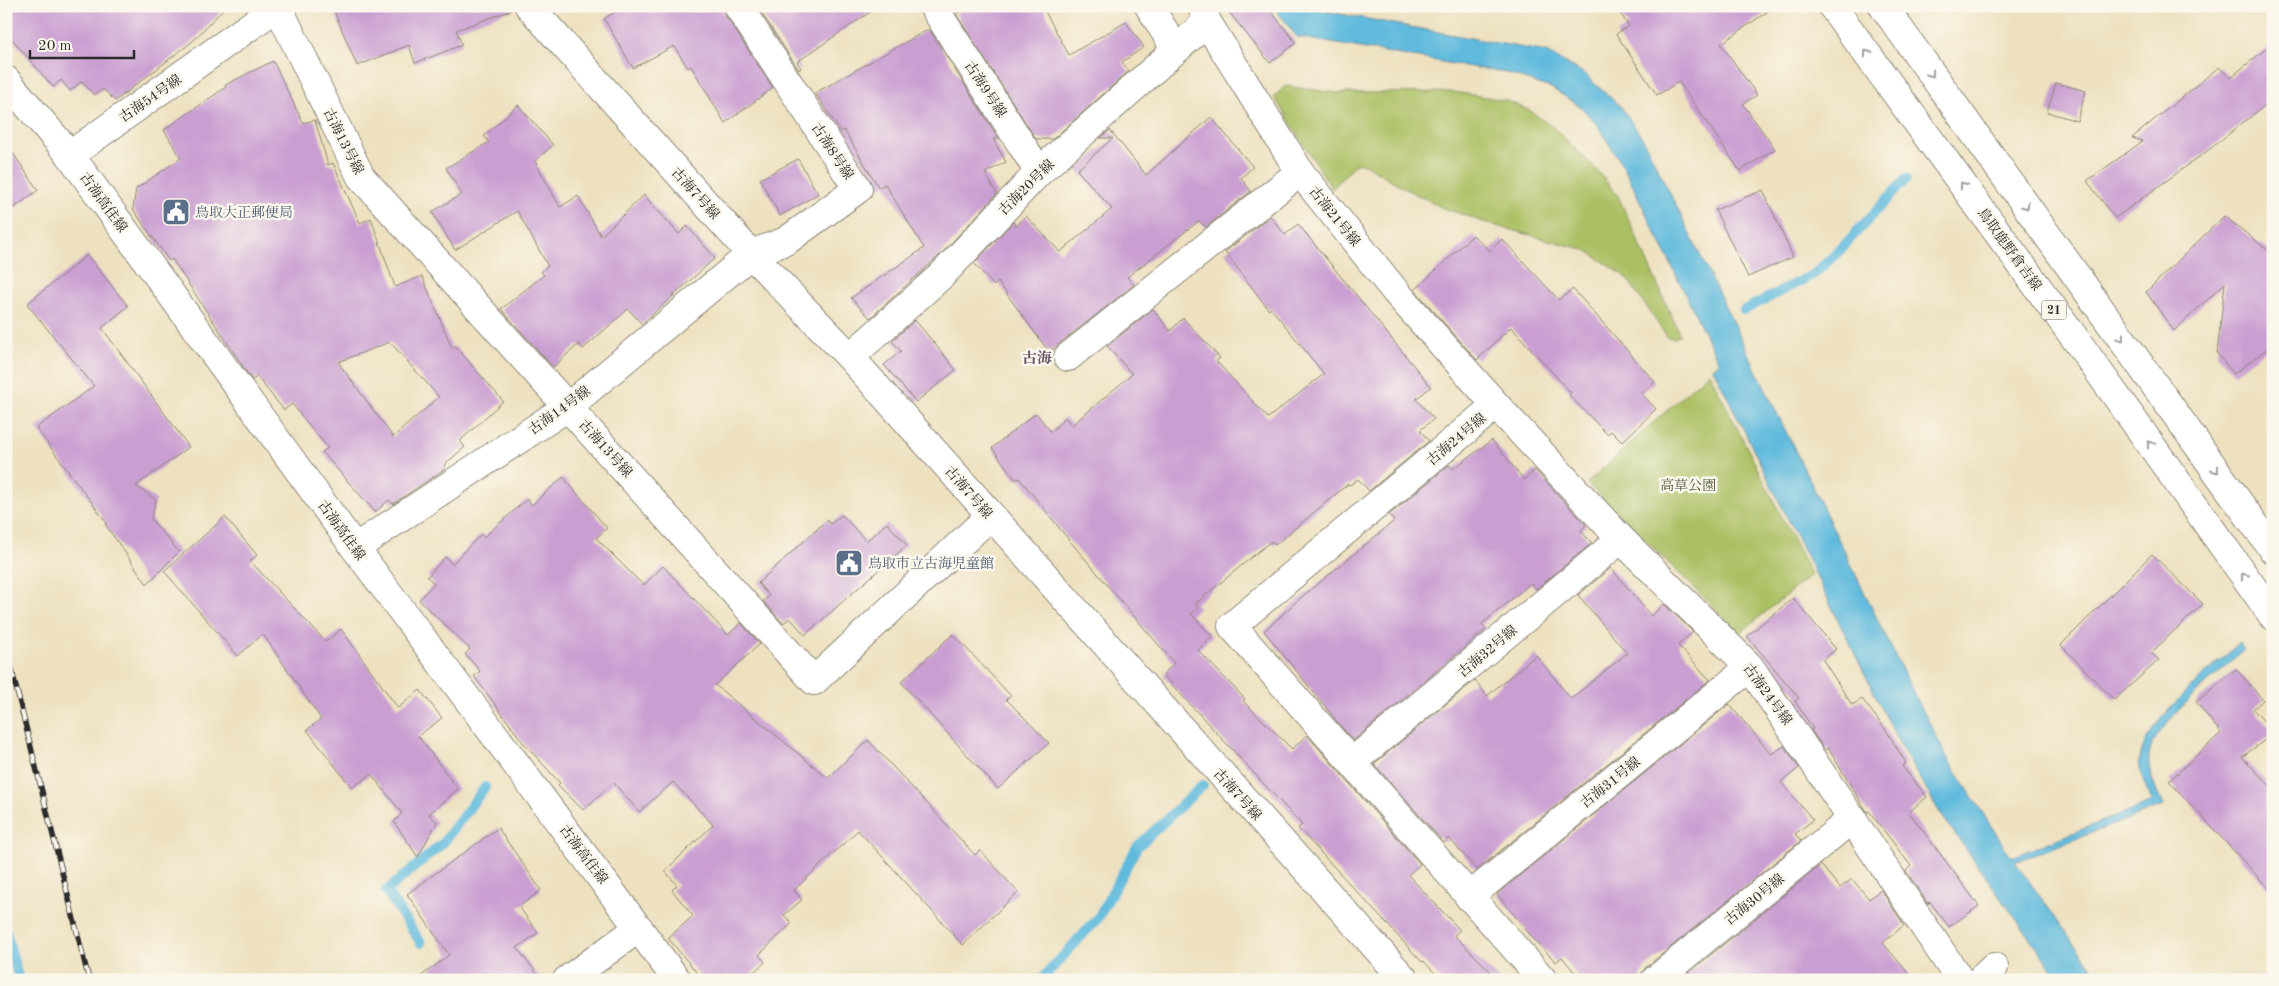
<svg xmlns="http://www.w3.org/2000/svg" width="2279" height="986" viewBox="0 0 2279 986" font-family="'Old Standard TT','Noto Serif JP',serif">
  <rect width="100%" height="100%" fill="#fbf7ec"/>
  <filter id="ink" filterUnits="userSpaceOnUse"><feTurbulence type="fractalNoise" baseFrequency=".02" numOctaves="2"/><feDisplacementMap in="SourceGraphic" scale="10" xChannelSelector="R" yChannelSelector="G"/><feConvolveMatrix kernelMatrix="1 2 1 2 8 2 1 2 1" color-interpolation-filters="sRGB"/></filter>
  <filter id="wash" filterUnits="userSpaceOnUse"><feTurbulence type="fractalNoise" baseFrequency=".0096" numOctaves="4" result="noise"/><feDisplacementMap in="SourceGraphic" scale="20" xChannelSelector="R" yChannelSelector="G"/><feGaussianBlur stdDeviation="1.12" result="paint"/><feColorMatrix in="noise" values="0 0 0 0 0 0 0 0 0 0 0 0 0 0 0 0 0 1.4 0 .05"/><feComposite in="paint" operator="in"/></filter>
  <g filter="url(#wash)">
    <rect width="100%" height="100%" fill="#ede1c0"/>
    <path fill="#abc064" stroke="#6b7648" d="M1285,86l52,7 117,-1 50,8 25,10 26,19 40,39 23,28 62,139 -5,3 -8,-1 -41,-60 -40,-27 -97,-26 -46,-16 -41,-21 -37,-23 -8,-2 -25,27 -58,-92z
      M1709,372l102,203 -71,58 -153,-150z"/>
    <path fill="#5fbadd" stroke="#457284" d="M1273,6h43l3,4 227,42 37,21 39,35 21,31 23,46 240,493 42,81 63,98 141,-55c-4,-13 -15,-29 -12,-44 6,-37 71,-88 99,-115l5,7c-23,22 -91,75 -95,105 -2,18 8,35 14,51l-148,56 86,118h-41l-120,-167 -39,-66 -188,-379 6,-5 -95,-195 -26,-42 -18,-20 -29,-18 -45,-15 -209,-36z"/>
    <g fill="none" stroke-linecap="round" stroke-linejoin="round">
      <path stroke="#5fbadd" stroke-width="10" d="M1744,310l70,-36 24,-22 68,-73
        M6,932l13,48
        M421,943l-35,-52 57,-48 42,-56
        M1041,980l57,-62 39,-71 66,-62"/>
    </g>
    <g id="blocks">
      <path fill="#c99ed1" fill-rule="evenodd" d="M6,6h220l-33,35 -78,60 -12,-12 -9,6 -12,-14 -12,10 -9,-11 -8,7 -47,-55z
        M332,6h179l1,4 -56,20 6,15 -47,18 -6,-18 -52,21z
        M624,6h98l3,9 48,73 -48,35 -34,-57 -3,2 -14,-22 -41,22 -29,-49z
        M757,6h122l-82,56 4,6 -2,2z
        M970,6h72l27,49 57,-33 18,25 -22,15 7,9 -76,68h-17l-80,-125z
        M1224,6h43l29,37 -26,20z
        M1615,6h160l-54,38 36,51 -14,9 32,45 -35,22 -61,-89 -22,13 -41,-61 13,-8z
        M929,29l70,110h-6l13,23 -21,11 12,21 -55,59 -72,65 -19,-20 73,-50 -39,-64 -6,4 -35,-58 -3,2 -26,-39z
        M2273,43v56l-67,53 -91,66 -28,-37 56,-40 -11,-3 87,-71 11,11z
        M273,61l30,62 12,-3 13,45 5,-2 27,60 11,-5 24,69 27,-11 30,72 3,-2 48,55 -43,40 5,6 -21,18 2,3 -53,36 -4,-4 -14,12 -53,-60 6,-4 -36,-44 -8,6 -27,-33 -5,3 -80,-121 -3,2 -36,-52 3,-20 45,-31 -17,-28 62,-43 -1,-2zM390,342l49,55 -46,40 -55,-75z
        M2056,83l30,8 -9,30 -30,-9z
        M518,105l35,40 -18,16 25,46 18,-11 23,40 43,-41 35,39 8,-8 28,32 -73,66 -14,-15 -45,40 -4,-5 -26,23 -52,-58 43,-34 -3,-3 7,-6 -31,-55 -62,39 -23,-38 30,-18 -16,-26 43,-26 -5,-6z
        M1211,117l42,50 -12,11 10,13 -45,36 -7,-6 -72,56 7,8 -85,67 -51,-70 -4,4 -20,-23 39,-41 3,4 10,-10 34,36 52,-43 -35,-39 36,-32h-13l10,-8 36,45z
        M6,143l32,47 -32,24z
        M798,159l20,35 -38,22 -20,-37z
        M1763,190l30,67 -45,20 -33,-67z
        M1270,216l15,19 13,-11 133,163 -15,12 18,20 -14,11 9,11 -60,50 -11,-12 -8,6 -2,-1 -73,61 -4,-4 -76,63 4,4 -8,6 21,22 -14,14 47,49 -2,2 49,48 15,-14 113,129 -12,11 52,55 -6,5 45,45h-58l-17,-19 -2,1 -124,-134 4,-3 -139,-150 11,-12 -105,-123 -50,-62 -3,2 -24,-32 44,-35 15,19 14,-15 7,8 60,-51 -25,-28 46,-37 17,22 13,-13 37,40 -4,3 52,57 56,-44 -53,-66 -2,2 -44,-58z
        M2224,216l49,38v90l-39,30 -17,-20 8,-71 -51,48 -28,-39z
        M1473,235l17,16 12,-12 57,61 14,-11 82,93 -14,11 15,16 -34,33 -11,-11 -4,3 -38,-39 2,-2 -60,-66 -34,33 -62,-70z
        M87,255l41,51 -26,22 87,119 -53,39 20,14 -5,19 28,33 -32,32 -42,-60 2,-1 -71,-95 58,-42 -67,-82z
        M915,320l41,50 -40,32 -32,-37 17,-14 -9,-10z
        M1492,440l32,40 11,-10 51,55 -5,6 11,12 -56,46 -5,-6 -49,41 4,5 -133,112 -89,-110 33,-30 97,-80 -5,-6 60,-50 4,4z
        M563,477l44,51 -11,10 46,46h3l18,-18 65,69 13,-12 19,21 -45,41 113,93 40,-38 107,115 5,-5 38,42 -55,53 -105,-115 -64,60 8,10 -18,15 8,8 -33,32 6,7 -20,18h-42l-35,-42 25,-22 -21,-26 5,-5 -12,-14 48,-46 -40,-43 -34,30 -25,-29 -31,27 -25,-25 2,-2 -38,-42 -48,-65 6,-5 -15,-17 5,-5 -51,-49 15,-17 -7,-6 18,-20 7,7 29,-30 3,3 43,-38 5,6z
        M842,515l24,26 21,-18 20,22 -102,90 -15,-17 -7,5 -20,-22 6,-5 -11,-13 69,-63 3,4z
        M225,517l32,38 -7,6 76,81 15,-13 57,79 22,-18 22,28 -24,18 40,53 -29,25 8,8 -19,35 -24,-35 8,-9 -31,-39 -19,14 -45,-58 14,-11 -58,-85 -25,22 -74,-85z
        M2152,554l51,50 -52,49 8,7 -45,40 -53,-55z
        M1611,568l40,48 13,-12 29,28 -15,13 32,35 -233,190 -28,-32 -5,5 -70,-79 101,-84 12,16 49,-41 35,44 56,-46 -49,-58z
        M1793,598l43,51 -13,11 29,45 10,-6 24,31 20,33 -4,3 25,31 -18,15 70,94 -30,21 -19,-25 -2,2 -22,-33 5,-5 -42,-55 -2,1 -39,-64 -3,2 -14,-20 2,-1 -18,-28 4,-3 -52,-62z
        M953,634l58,62 -5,3 43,44 -51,46 -97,-107z
        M2236,669l27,31 -10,9 20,23v2l-31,23 31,32v104l-104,-112 52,-48 -25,-31z
        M1729,704l42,50 13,-8 15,22 -18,14 32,38 -18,14 6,7 -156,127 -5,12h-59l-19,-23 -6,5 -24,-25 -35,-43z
        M498,828l43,62 -22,17 19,26 -21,15 25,32h-126l33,-25 -42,-61z
        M1821,865l19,23 12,-9 17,20 12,-9 23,35 -21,18 31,37h-234z"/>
    </g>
  </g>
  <g filter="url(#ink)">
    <use href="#blocks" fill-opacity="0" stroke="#8c8676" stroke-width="1"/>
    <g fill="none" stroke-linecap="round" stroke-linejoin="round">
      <defs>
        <path id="minor" d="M529,6l222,248 99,103 555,623
          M933,6l106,166
          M1149,6l27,44
          M1202,6l5,16 93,150 95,119 101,114
          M278,7l83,170 453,504 176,-165
          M6,80l64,75 285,393 322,432
          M70,155l208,-149
          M850,357l92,-82 97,-103 168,-150
          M1068,357l232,-185
          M355,548l214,-142 182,-152 35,-13 72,-52 -120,-183
          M1352,762l269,-223
          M1469,897l281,-230
          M567,980l72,-52
          M1543,980l-311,-354 264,-221 125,134 129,128 210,313
          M1655,980l198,-162
          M1980,980l14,-13"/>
        <path id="major" d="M1832,6l237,324 204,286
          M1883,6l390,544"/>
      </defs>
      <use href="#minor" stroke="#8c8676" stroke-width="30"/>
      <use href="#major" stroke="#8c8676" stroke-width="30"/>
      <use href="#minor" stroke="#fff" stroke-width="28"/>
      <use href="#major" stroke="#fff" stroke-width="28"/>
      <defs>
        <path id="rail" d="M6,647l83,333"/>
      </defs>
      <use href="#rail" stroke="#2b2b2b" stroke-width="5.5"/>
      <use href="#rail" stroke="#fbf7ec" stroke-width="4" stroke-dasharray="11" stroke-linecap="butt"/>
    </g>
    <defs><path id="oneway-chevron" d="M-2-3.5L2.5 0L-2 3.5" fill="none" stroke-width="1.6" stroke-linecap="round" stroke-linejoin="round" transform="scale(1.25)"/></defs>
    <g stroke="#a0a0a0">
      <use href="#oneway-chevron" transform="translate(1867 53) rotate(-126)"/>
      <use href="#oneway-chevron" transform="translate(1931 74) rotate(54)"/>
      <use href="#oneway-chevron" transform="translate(1963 185) rotate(-126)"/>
      <use href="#oneway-chevron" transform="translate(2026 206) rotate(54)"/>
      <use href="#oneway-chevron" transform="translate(2121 338) rotate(54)"/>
      <use href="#oneway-chevron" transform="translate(2150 444) rotate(-125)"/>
      <use href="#oneway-chevron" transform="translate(2216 470) rotate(54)"/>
      <use href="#oneway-chevron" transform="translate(2244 576) rotate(-125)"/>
    </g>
  </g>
  <defs>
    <symbol id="civic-square" viewBox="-11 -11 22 22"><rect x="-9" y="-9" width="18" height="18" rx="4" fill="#5c6f8a" stroke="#fbf7ec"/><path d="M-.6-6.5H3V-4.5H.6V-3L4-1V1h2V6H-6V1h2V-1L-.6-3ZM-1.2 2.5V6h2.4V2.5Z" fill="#fff"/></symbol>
  </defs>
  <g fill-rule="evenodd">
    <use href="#civic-square" x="160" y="196" width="32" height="32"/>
    <use href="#civic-square" x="833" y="547" width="32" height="32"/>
  </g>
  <g text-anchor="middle" stroke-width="5" stroke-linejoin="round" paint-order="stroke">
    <rect fill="#fbf7ec" stroke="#696865" stroke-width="1" x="2041.5" y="300.5" width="25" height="19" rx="4"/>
    <g font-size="12" font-weight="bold" fill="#2b2b2b">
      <text x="2054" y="314">21</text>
    </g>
    <g font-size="14" fill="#2b2b2b" stroke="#fbf7ec">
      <text transform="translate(986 89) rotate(57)" y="5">古海9号線</text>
      <text transform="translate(150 98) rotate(-35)" y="5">古海54号線</text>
      <text transform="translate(344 141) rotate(63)" y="5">古海13号線</text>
      <text transform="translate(833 151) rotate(57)" y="5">古海8号線</text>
      <text transform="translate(1026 187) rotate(-45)" y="5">古海20号線</text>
      <text transform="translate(696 193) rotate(48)" y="5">古海7号線</text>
      <text transform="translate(104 202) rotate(54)" y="5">古海高住線</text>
      <text transform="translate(1335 216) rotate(51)" y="5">古海21号線</text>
      <text transform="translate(2010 249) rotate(54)" y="5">鳥取鹿野倉吉線</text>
      <text transform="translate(559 410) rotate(-36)" y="5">古海14号線</text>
      <text transform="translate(1456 439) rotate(-40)" y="5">古海24号線</text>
      <text transform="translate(606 448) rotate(48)" y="5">古海13号線</text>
      <text transform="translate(969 492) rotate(49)" y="5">古海7号線</text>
      <text transform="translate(342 530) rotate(54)" y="5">古海高住線</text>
      <text transform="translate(1487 651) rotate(-40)" y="5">古海32号線</text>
      <text transform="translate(1768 694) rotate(54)" y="5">古海24号線</text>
      <text transform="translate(1610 782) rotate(-39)" y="5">古海31号線</text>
      <text transform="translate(1238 794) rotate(48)" y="5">古海7号線</text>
      <text transform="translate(584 854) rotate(53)" y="5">古海高住線</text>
      <text transform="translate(1754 899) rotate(-39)" y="5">古海30号線</text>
    </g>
    <g font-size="14" fill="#4e5e75" stroke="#fbf7ec" text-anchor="start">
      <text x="195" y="217">鳥取大正郵便局</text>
      <text x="868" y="568">鳥取市立古海児童館</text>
    </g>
    <g font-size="14" fill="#51583c" stroke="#fbf7ec">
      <text x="1688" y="490">高草公園</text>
    </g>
    <g font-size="15" font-weight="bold" fill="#625365" stroke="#fbf7ec">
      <text x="1037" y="363">古海</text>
    </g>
  </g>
  <rect width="2279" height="986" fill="none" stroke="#fbf7ec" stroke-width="25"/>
  <path d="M30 50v8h104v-8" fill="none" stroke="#2b2b2b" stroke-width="2.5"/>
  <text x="38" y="50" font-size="15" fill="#2b2b2b" stroke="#fbf7ec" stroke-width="4" paint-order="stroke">20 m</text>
</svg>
